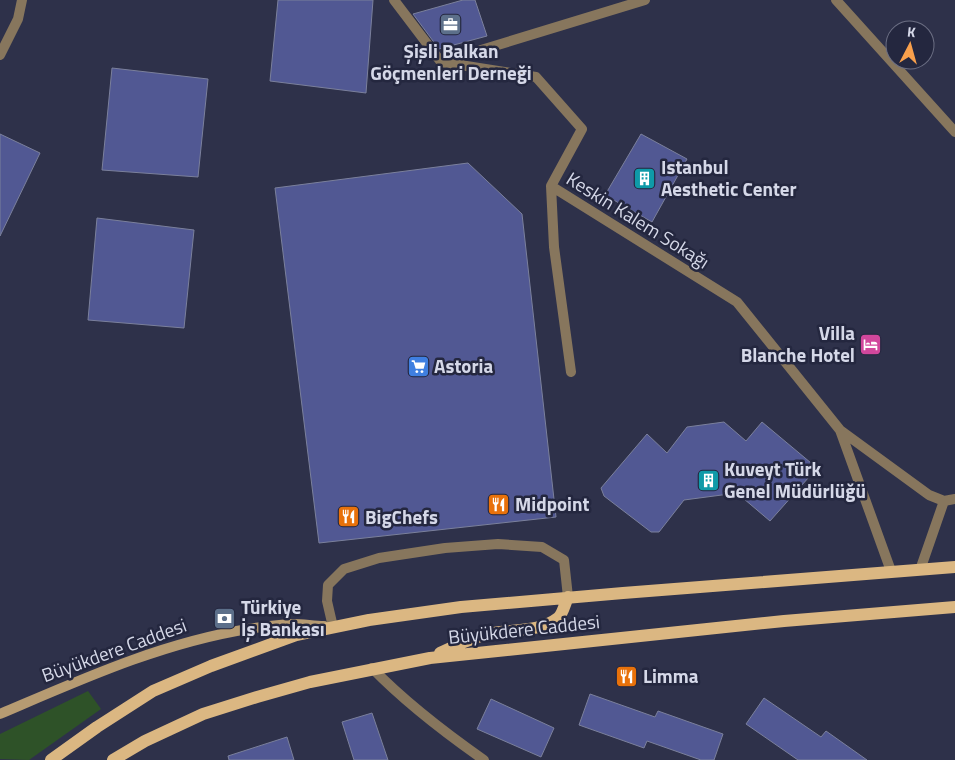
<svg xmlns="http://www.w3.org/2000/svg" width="955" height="760" viewBox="0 0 955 760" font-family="'Titillium Web',sans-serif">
  <rect width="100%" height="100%" fill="#2e314a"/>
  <path fill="#2e5228" d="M88,691l13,18 -72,51 -29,-1v-25z"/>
  <path fill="#515893" stroke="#7b809c" d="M278,0h95l-7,93 -96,-12z
    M463,0h12l12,36 -48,13 -26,-35z
    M112,68l96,11 -10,98 -96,-7z
    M0,134l40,19 -40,83z
    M641,134l46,25 -35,63 -47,-27z
    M468,163l54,51 34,303 -237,26 -44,-355z
    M97,218l97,12 -10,98 -96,-8z
    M724,422l22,19 16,-19 55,46 -47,53 -33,-28 -53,7 -25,32h-8l-47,-36 -3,-8 46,-54 20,19 20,-26z
    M590,694l65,23 3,-6 65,23 -9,26h-13l-54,-19 -3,7 -65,-23z
    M764,698l57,39 5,-6 41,29h-69l-52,-36z
    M491,699l63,29 -13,29 -64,-28z
    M372,713l16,47h-34l-12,-38z
    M287,737l7,23h-65l-1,-4z"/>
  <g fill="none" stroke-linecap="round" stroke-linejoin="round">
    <path stroke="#87765d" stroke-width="10" d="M333,627l-6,-26 1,-16 16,-16 35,-11 66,-10 53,-4 44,3 22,13 4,37"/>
    <path stroke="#87765d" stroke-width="10" d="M394,0l47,62
      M836,0l119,132
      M0,55l18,-36 4,-19
      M445,61l200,-61
      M441,62l95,15 46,52 -31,57
      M551,186l186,116 103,128 89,65 15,6 11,-2
      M551,186l3,61 17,125
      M840,430l51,141
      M920,570l24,-69
      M372,668c34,35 72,64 112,92"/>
    <path stroke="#b69b72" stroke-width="10" d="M0,714c80,-34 161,-71 248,-85 15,-2 31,-5 46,-5 10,0 20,2 30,2"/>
    <path stroke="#dbb782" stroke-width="12" d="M440,653c17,-8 35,-17 54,-20 21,-4 46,-1 64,-15 5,-4 7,-15 10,-21
      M51,760l46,-33 56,-36 58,-25 85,-31 73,-15 92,-13 162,-14 332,-26
      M113,760l32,-19 58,-27 54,-17 53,-15 120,-24 354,-37 171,-14"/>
  </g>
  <defs>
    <symbol id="office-square" viewBox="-11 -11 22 22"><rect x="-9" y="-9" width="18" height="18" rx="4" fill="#5c6f8a" stroke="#24273f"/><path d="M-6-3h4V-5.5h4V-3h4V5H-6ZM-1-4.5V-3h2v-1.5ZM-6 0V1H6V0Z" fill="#fff"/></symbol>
    <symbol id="building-square" viewBox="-11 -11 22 22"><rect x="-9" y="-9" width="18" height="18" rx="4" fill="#0f9aa8" stroke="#24273f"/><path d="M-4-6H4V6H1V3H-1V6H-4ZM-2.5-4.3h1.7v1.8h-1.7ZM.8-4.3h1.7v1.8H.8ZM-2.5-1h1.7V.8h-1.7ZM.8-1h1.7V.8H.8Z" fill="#fff"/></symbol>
    <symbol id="hotel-square" viewBox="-11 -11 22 22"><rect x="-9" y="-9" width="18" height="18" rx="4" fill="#d1479c" stroke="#24273f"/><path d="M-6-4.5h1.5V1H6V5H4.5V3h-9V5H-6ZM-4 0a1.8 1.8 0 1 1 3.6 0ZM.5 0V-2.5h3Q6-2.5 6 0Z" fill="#fff"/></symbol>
    <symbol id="supermarket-square" viewBox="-11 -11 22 22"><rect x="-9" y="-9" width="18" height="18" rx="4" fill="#3f7fe0" stroke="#24273f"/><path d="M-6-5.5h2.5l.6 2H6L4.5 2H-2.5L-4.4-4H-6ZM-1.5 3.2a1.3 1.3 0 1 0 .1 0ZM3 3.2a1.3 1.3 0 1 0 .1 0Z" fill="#fff"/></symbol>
    <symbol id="restaurant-square" viewBox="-11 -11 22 22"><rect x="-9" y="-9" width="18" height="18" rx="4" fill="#e8710a" stroke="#24273f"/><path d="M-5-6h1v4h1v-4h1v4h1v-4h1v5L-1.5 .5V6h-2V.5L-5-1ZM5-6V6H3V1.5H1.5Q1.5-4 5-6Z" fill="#fff"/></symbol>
    <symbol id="bank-square" viewBox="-11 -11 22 22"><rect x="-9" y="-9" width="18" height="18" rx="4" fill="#5c6f8a" stroke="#24273f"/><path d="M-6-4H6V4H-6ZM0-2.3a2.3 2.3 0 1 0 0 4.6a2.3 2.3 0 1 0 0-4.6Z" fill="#fff"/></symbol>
  </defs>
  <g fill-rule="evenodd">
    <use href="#office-square" x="438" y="12" width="25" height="25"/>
    <use href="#building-square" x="632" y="166" width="25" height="25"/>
    <use href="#hotel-square" x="858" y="332" width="25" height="25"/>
    <use href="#supermarket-square" x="406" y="354" width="25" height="25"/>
    <use href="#building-square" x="696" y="468" width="25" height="25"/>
    <use href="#restaurant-square" x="486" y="492" width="25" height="25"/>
    <use href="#restaurant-square" x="336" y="504" width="25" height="25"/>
    <use href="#bank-square" x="212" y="606" width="25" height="25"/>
    <use href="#restaurant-square" x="614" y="664" width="25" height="25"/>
  </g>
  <g text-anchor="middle" stroke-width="5" stroke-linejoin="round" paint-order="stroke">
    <g font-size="19" font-weight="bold" fill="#d5d8e8" stroke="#24273f" text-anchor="start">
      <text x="451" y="58" text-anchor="middle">Şişli Balkan<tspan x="451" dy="22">Göçmenleri Derneği</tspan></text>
      <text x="661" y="174">Istanbul<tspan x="661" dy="22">Aesthetic Center</tspan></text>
      <text x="855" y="340" text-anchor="end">Villa<tspan x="855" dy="22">Blanche Hotel</tspan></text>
      <text x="434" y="373">Astoria</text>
      <text x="724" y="476">Kuveyt Türk<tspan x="724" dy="22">Genel Müdürlüğü</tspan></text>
      <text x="515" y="511">Midpoint</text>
      <text x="365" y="524">BigChefs</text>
      <text x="241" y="614">Türkiye<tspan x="241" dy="22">İş Bankası</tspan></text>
      <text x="643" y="683">Limma</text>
    </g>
    <g font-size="19" fill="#d5d8e8" stroke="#24273f">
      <text transform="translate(638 220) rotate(32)" y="7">Keskin Kalem Sokağı</text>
      <text transform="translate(524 629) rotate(-6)" y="7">Büyükdere Caddesi</text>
      <text transform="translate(114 650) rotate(-20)" y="7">Büyükdere Caddesi</text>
    </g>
  </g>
  <g transform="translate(910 45) rotate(6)"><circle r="24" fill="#24273f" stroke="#6b6e83"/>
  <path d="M0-4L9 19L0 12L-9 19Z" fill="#f9a04c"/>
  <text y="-8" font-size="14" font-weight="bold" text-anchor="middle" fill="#d5d8e8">K</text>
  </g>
</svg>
